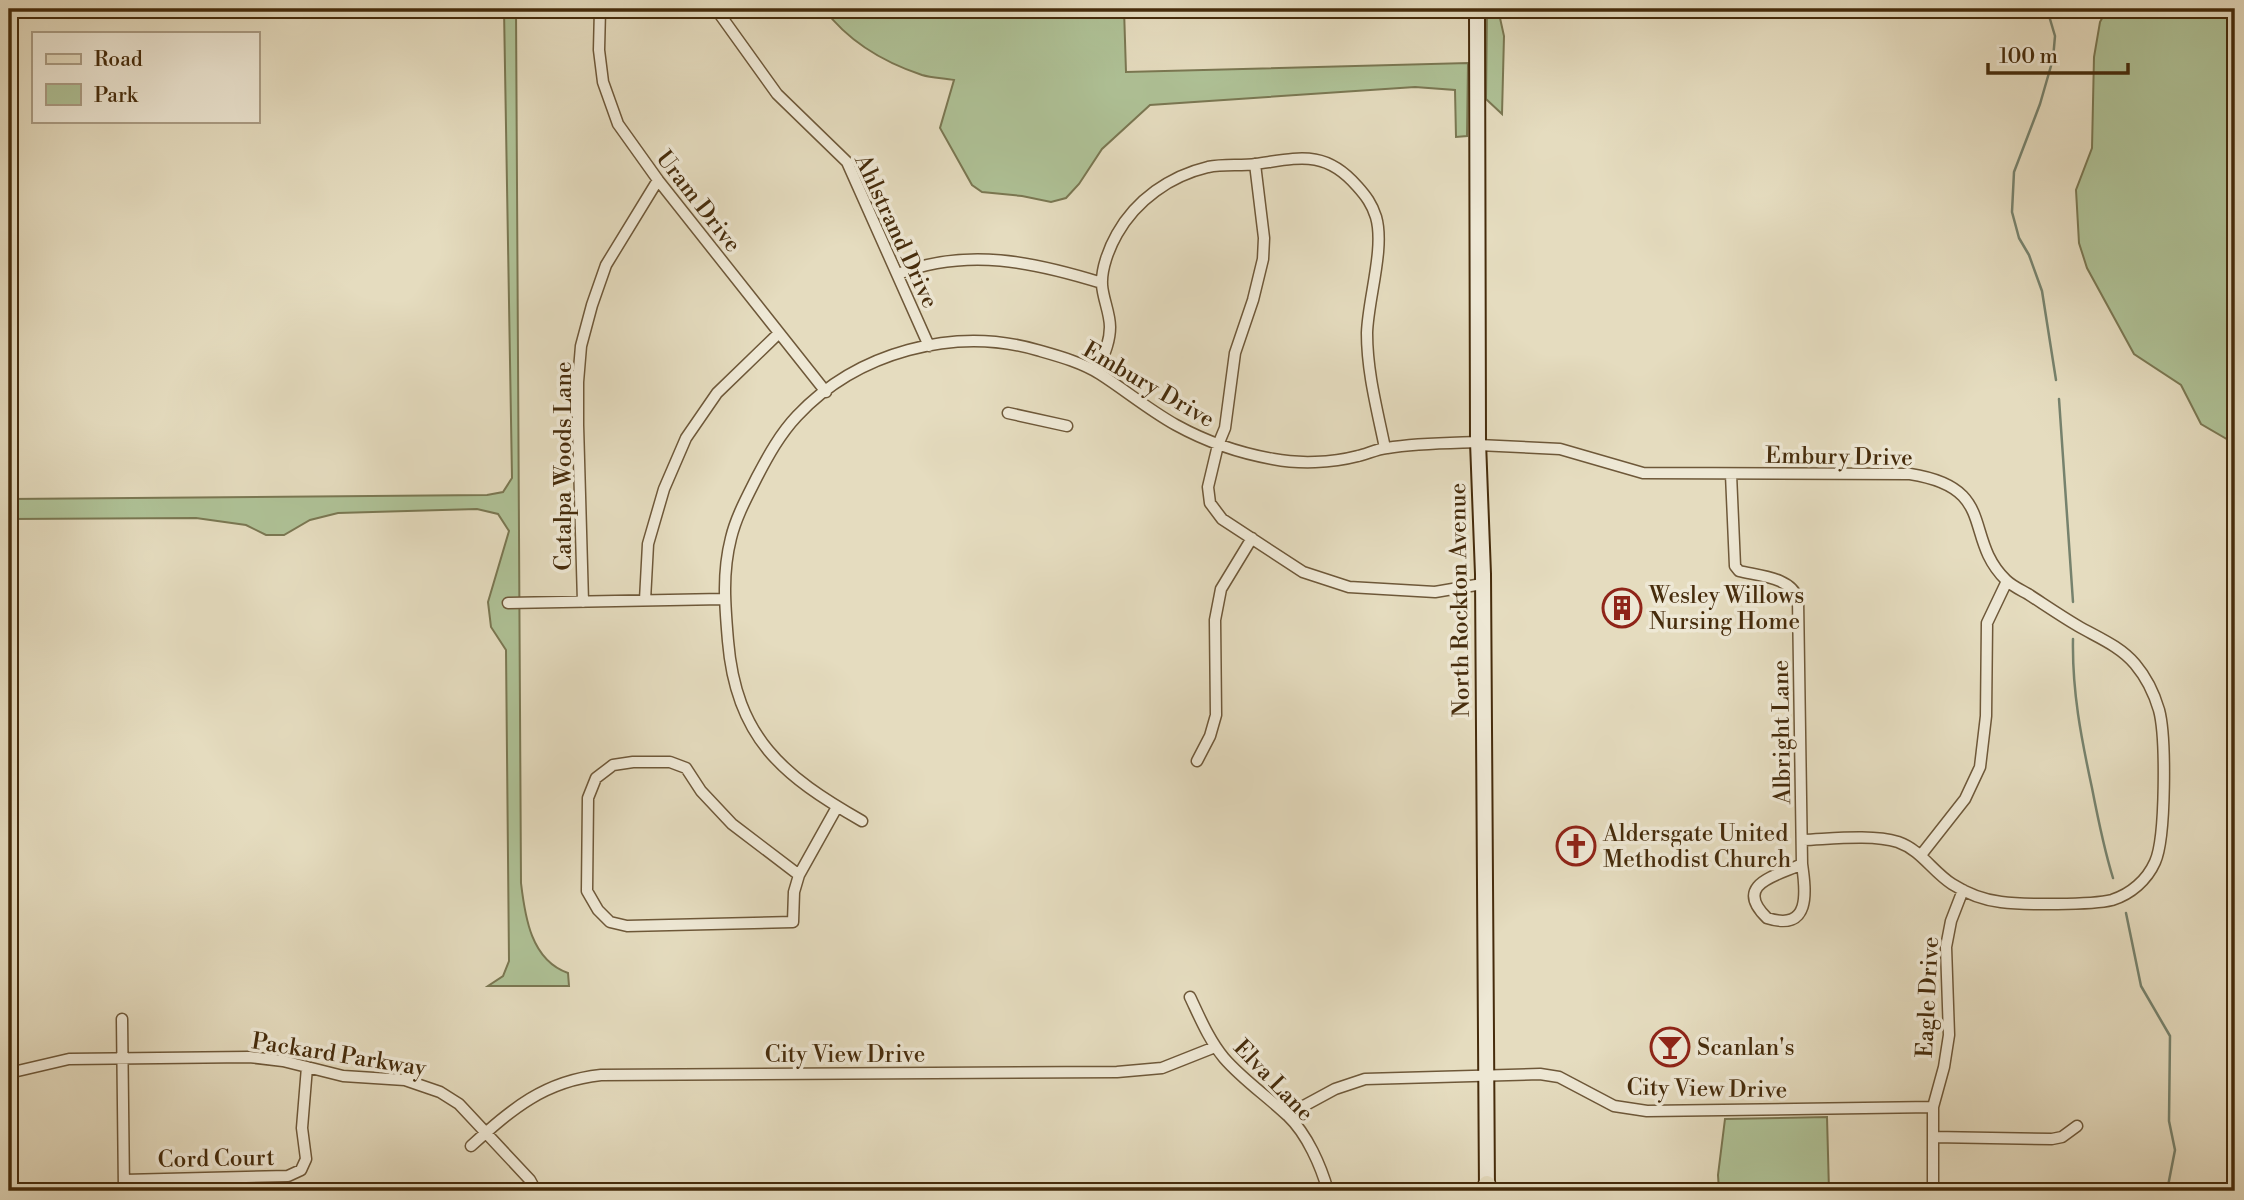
<svg xmlns="http://www.w3.org/2000/svg" width="2244" height="1200" viewBox="0 0 2244 1200" font-family="'Libre Bodoni',serif">
  <rect width="100%" height="100%" fill="#e5dcbf"/>
  <filter id="stains"><feTurbulence type="fractalNoise" baseFrequency=".00286" numOctaves="4"/><feColorMatrix values="0 0 0 0 .2 0 0 0 0 .09 0 0 0 0 .02 0 0 0 .5 -.17"/></filter>
  <radialGradient id="worn" r=".72"><stop offset=".6" stop-color="#630" stop-opacity="0"/><stop offset="1" stop-color="#630" stop-opacity=".3"/></radialGradient>
  <path fill="#afc297" stroke="#7a7752" stroke-width="2" d="M504,9h12l5,874c4,34 10,77 47,90l1,13h-81l15,-10 6,-15 -3,-311 -15,-23 -3,-25 21,-71 -11,-17 -21,-5 -139,4 -28,7 -26,15h-18l-20,-10 -50,-7 -187,1v-20l478,-4 16,-3 9,-14z
    M824,9h300l2,63 342,-9 -1,73 -11,1 -1,-47 -40,-3 -265,18 -48,44 -23,35 -13,14 -15,4 -29,-6 -40,-4 -10,-7 -32,-57 14,-48c-10,-2 -22,-2 -32,-5 -39,-13 -74,-34 -98,-66z
    M1487,9h16l-3,9 4,18 -2,78 -16,-15z
    M2107,9h128v439l-5,-7 -29,-17 -20,-39 -47,-31 -47,-86 -8,-25 -3,-53 16,-42 2,-91 6,-35z
    M1827,1117l2,74h-110l-1,-16 7,-56z"/>
  <g fill="none" stroke-linecap="round" stroke-linejoin="round">
    <path stroke="#76826d" stroke-width="2.5" d="M2047,9l8,27 -2,23 -13,45 -26,68 -2,40 7,26 10,17 13,36 14,89
      M2059,399l14,203
      M2073,639c-1,52 8,98 19,149 6,31 12,61 21,90
      M2126,913l15,73 29,50 -1,85 6,29 -8,41"/>
    <defs>
      <path id="street" d="M600,9l-1,41 4,32 15,42 40,56 168,212
        M716,9l61,85 70,68 82,184
        M1255,164l9,74 -1,21 -10,41 -18,53 -10,75 -7,17 -10,42 2,16 12,16 81,53 46,15 86,5 47,-8
        M898,274c69,-27 136,-12 204,9
        M1097,372c6,-15 13,-29 13,-45 0,-14 -7,-28 -8,-42 -1,-16 7,-37 15,-51 19,-34 53,-58 91,-67 16,-3 32,-1 48,-3 42,-6 69,-15 101,22 9,10 15,18 19,31 9,31 -8,82 -9,116 0,39 10,76 18,115
        M1008,413l59,13
        M1478,445l82,4 83,24 267,1c89,14 52,63 96,106 6,6 15,10 22,14 17,11 33,22 50,32 19,11 42,20 57,38 11,13 19,29 24,46 7,26 7,128 -4,152 -8,18 -24,32 -43,38 -20,5 -89,5 -111,2 -17,-2 -35,-9 -49,-18 -20,-13 -31,-34 -54,-42 -26,-8 -67,-3 -95,-2
        M1731,474l4,92 4,5c20,5 52,6 59,28l4,265c4,28 9,68 -35,54 -36,-35 13,-43 35,-54
        M645,600l3,-56 16,-55 22,-51 31,-45 62,-60
        M583,602l-5,-177v-43l3,-36 11,-41 14,-40 52,-85
        M508,603l215,-4
        M1197,761l13,-25 6,-21 -1,-95 6,-31 31,-51
        M862,821c-79,-45 -126,-83 -134,-180 -3,-35 -6,-68 3,-103 5,-21 16,-41 26,-61 11,-21 23,-43 40,-61 60,-64 157,-90 240,-66 21,6 44,12 63,24 25,16 49,36 76,51 29,16 63,28 97,34 26,5 58,4 85,-3 9,-2 19,-7 29,-8 30,-5 61,-5 91,-6
        M1921,855l44,-56 15,-32 6,-51 1,-93 20,-42
        M799,875l-67,-51 -31,-33 -15,-23 -16,-6h-37l-20,3 -17,13 -8,20 -1,93 11,19 12,12 17,4 166,-4 1,-30 5,-17 38,-68
        M1190,997c10,21 19,43 34,61 19,22 43,38 64,58 19,18 33,50 40,75
        M122,1019l2,172
        M9,1073l60,-14 180,-2 34,4 60,15 62,4 35,12 19,12 71,76 6,11
        M1287,1115l48,-26 30,-10 175,-5 19,3 55,29 33,5 286,-4
        M1933,1137l119,2 10,-2 15,-11
        M471,1146c41,-37 73,-65 130,-71l516,-3 45,-4 53,-21
        M124,1180l164,-4 13,-6 5,-11 -4,-31 5,-61
        M1933,1191v-84l11,-40 5,-32 -3,-88 5,-26 12,-31"/>
      <path id="secondary" d="M1477,9l1,433 5,132 4,617"/>
      <path id="primary" d="M1484,1191l3,-7"/>
    </defs>
    <use href="#street" stroke="#6e5839" stroke-width="13"/>
    <use href="#secondary" stroke="#462c0c" stroke-width="18"/>
    <use href="#primary" stroke="#462c0c" stroke-width="19"/>
    <use href="#street" stroke="#eee8d5" stroke-width="10"/>
    <use href="#secondary" stroke="#eee8d5" stroke-width="14"/>
    <use href="#primary" stroke="#e5dcbf" stroke-width="16"/>
  </g>
  <defs>
    <symbol id="building-ring" viewBox="-11 -11 22 22"><circle r="9.5" fill="#eee8d5" stroke="#8f2418" stroke-width="1.5"/><path d="M-4-6H4V6H1V3H-1V6H-4ZM-2.5-4.3h1.7v1.8h-1.7ZM.8-4.3h1.7v1.8H.8ZM-2.5-1h1.7V.8h-1.7ZM.8-1h1.7V.8H.8Z" fill="#8f2418"/></symbol>
    <symbol id="church-ring" viewBox="-11 -11 22 22"><circle r="9.5" fill="#eee8d5" stroke="#8f2418" stroke-width="1.5"/><path d="M-1.2-6h2.4v3.5h3.3v2.4h-3.3V6h-2.4V-.1h-3.3v-2.4h3.3Z" fill="#8f2418"/></symbol>
    <symbol id="bar-ring" viewBox="-11 -11 22 22"><circle r="9.5" fill="#eee8d5" stroke="#8f2418" stroke-width="1.5"/><path d="M-6-5H6L.8 .8V4.5H3.5V6h-7V4.5H-.8V.8Z" fill="#8f2418"/></symbol>
  </defs>
  <g fill-rule="evenodd">
    <use href="#building-ring" x="1600" y="586" width="44" height="44"/>
    <use href="#church-ring" x="1554" y="824" width="44" height="44"/>
    <use href="#bar-ring" x="1648" y="1025" width="44" height="44"/>
  </g>
  <g text-anchor="middle" stroke-width="7" stroke-linejoin="round" paint-order="stroke">
    <g font-size="23" fill="#462c0c" stroke="#eee8d5">
      <text transform="translate(699 201) rotate(52)" y="8">Uram Drive</text>
      <text transform="translate(897 231) rotate(65)" y="8">Ahlstrand Drive</text>
      <text transform="translate(1149 384) rotate(30)" y="8">Embury Drive</text>
      <text transform="translate(1839 456) rotate(1)" y="8">Embury Drive</text>
      <text transform="translate(563 466) rotate(-90)" y="8">Catalpa Woods Lane</text>
      <text transform="translate(1459 600) rotate(-91)" y="8">North Rockton Avenue</text>
      <text transform="translate(1781 732) rotate(-91)" y="8">Albright Lane</text>
      <text transform="translate(1927 997) rotate(-87)" y="8">Eagle Drive</text>
      <text transform="translate(339 1054) rotate(9)" y="8">Packard Parkway</text>
      <text x="845" y="1062">City View Drive</text>
      <text transform="translate(1274 1080) rotate(46)" y="8">Elva Lane</text>
      <text transform="translate(1707 1088) rotate(1)" y="8">City View Drive</text>
      <text transform="translate(216 1158) rotate(-1)" y="8">Cord Court</text>
    </g>
    <g font-size="23" fill="#462c0c" stroke="#eee8d5" text-anchor="start">
      <text x="1649" y="603">Wesley Willows<tspan x="1649" dy="26">Nursing Home</tspan></text>
      <text x="1603" y="841">Aldersgate United<tspan x="1603" dy="26">Methodist Church</tspan></text>
      <text x="1697" y="1055">Scanlan's</text>
    </g>
  </g>
  <rect width="2244" height="1200" fill="none" stroke="#e5dcbf" stroke-width="35"/>
  <rect x="10" y="10" width="2223" height="1179" fill="none" stroke="#462c0c" stroke-width="3.5"/>
  <rect x="18" y="18" width="2209" height="1165" fill="none" stroke="#462c0c" stroke-width="2"/>
  <rect x="32" y="32" width="228" height="91" fill="#eee8d5" stroke="#ab9d85" stroke-width="2"/>
  <rect x="46" y="54" width="35" height="10" fill="#e5dcbf" stroke="#ab9d85" stroke-width="2"/>
  <text x="94" y="66" font-size="21" fill="#462c0c">Road</text>
  <rect x="46" y="84" width="35" height="21" fill="#afc297" stroke="#ab9d85" stroke-width="2"/>
  <text x="94" y="102" font-size="21" fill="#462c0c">Park</text>
  <path d="M1988 63v10h140v-10" fill="none" stroke="#462c0c" stroke-width="3.5"/>
  <text x="1999" y="63" font-size="21" fill="#462c0c" stroke="#eee8d5" stroke-width="5" paint-order="stroke">100 m</text>
  <rect width="100%" height="100%" filter="url(#stains)"/>
  <rect width="100%" height="100%" fill="url(#worn)"/>
</svg>
